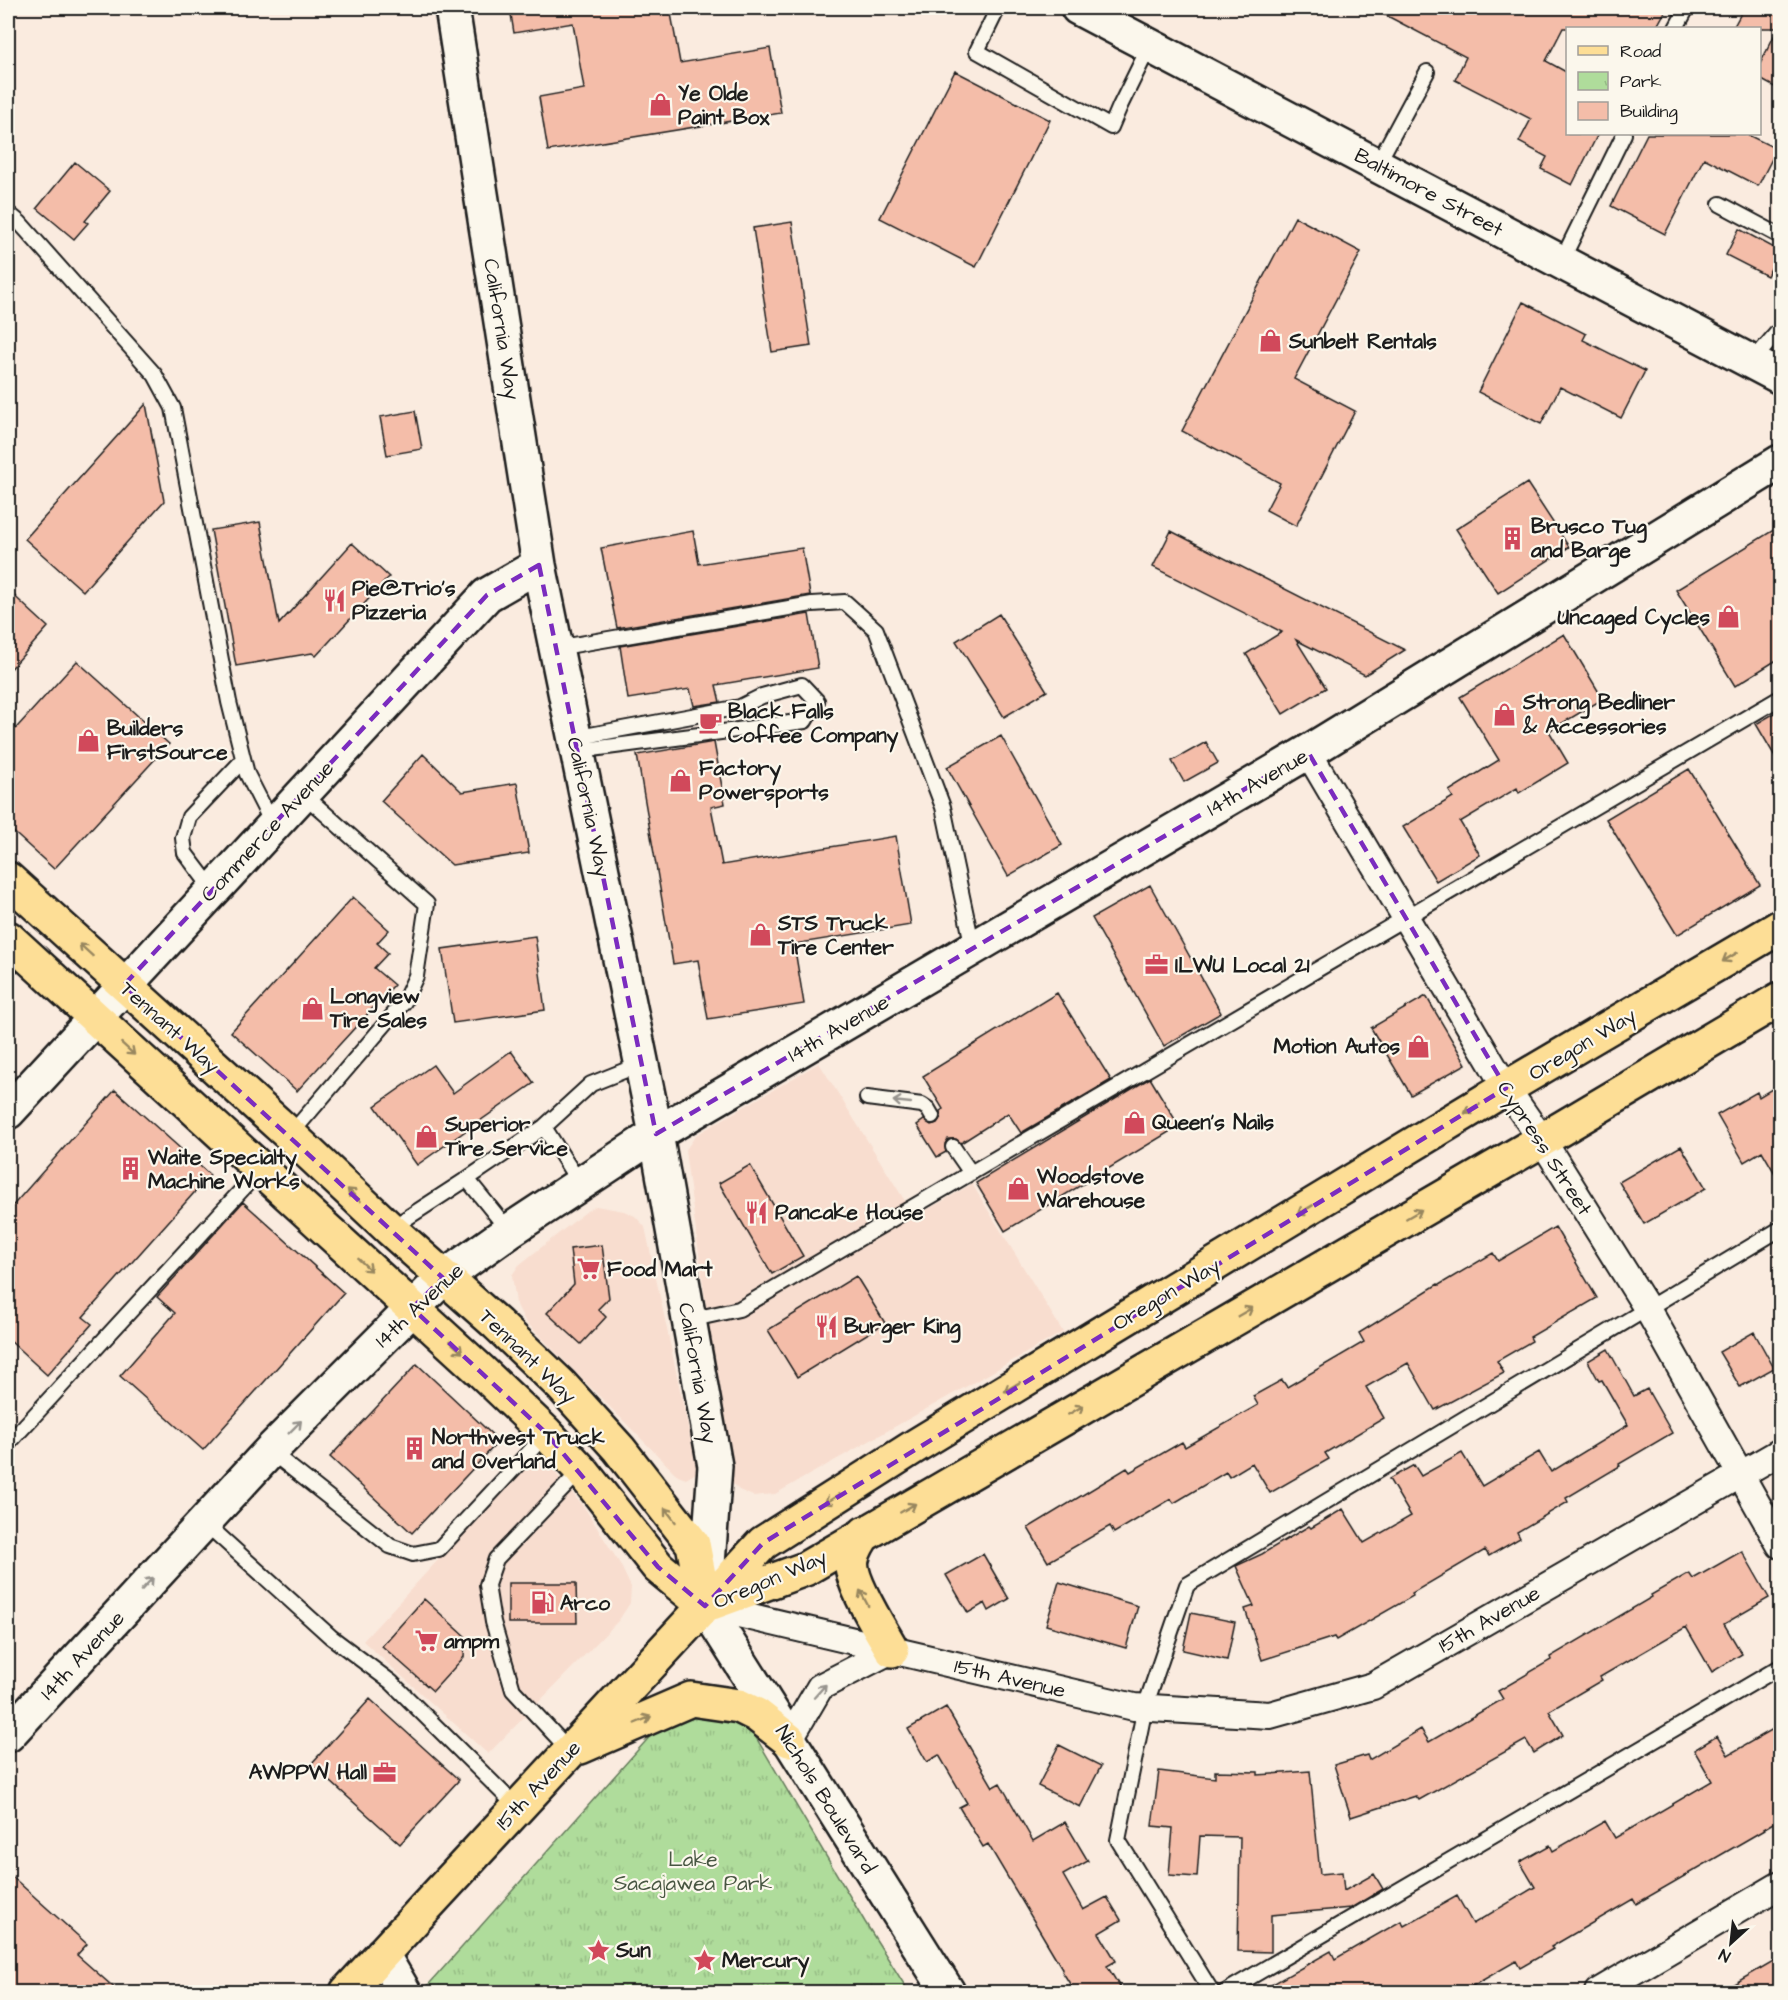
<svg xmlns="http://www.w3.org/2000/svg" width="1788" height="2000" viewBox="0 0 1788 2000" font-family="'Architects Daughter',sans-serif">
  <defs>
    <pattern id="park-tufts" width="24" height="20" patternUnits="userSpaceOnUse" patternTransform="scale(1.5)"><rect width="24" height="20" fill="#afdc9b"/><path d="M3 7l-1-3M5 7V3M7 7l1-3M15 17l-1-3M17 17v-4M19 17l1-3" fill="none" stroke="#96bc85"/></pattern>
  </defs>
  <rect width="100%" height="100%" fill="#faebdf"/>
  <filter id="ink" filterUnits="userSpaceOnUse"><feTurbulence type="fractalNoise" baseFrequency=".0167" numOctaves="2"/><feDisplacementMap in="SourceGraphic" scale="12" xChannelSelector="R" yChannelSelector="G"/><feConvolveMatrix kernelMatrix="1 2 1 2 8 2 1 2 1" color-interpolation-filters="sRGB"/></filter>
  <g filter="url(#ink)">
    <path fill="#f8ddcf" d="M819,1063l96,154 57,-33 91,148 -288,162 -22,2 -14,-6 -9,-9 -45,-330 11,-16z
      M596,1206l28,5 11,5 10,11 51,237v9l-10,6 -8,-3 -153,-155 -9,-18 -4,-28 7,-10 68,-54z
      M538,1452l48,58 34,54 11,23 -1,16 -11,17 -131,134 -125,-113z"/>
    <path fill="url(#park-tufts)" stroke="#667c5c" stroke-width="1.5" d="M687,1710h38l26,19 114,193 44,70h-487l231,-259z"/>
    <path fill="#f4bda9" stroke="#1c1c1c" stroke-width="1.5" d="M510,8h160l10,55 90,-15 11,65 -233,38 -9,-54 45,-8 -11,-66 -59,10z
      M1372,8h295l-11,20h-93l-17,33 22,12v61h30l-26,51 -31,-16 6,-12 -28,-15 12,-23 -76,-39 11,-23z
      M1744,8h36v82l-20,-11v-15l18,-36h-45z
      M955,71l95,49 -74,147 -96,-49z
      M1647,134h99l31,15 -19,37 -54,-28 -39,76 -54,-28z
      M75,162l35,29 -25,30 3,2 -14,16 -37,-31z
      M1295,217l66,35 -67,127 61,32 -59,115 -30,-16 14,-27 -98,-52z
      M792,222l19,124 -39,6 -19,-124z
      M1739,229l41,22 -13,25 -41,-21z
      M1523,302l63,32 -3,6 62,31 -24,47 -61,-31 -19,37 -63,-32z
      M146,404l18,97 -81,90 -58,-52z
      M415,411l7,38 -35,6 -7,-38z
      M1527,483l42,64 -71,46 -42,-64z
      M260,522l19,102 73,-81 37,34 -73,79 -4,-3 -76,13 -25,-136z
      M1780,526v132l-45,28 -59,-96z
      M693,531l6,33 103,-16 8,47 -193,33 -16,-80z
      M1171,531l234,119 -40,25 -69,-35 30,48 -43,26 -37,-60 36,-22 -129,-65z
      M8,590l40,37 -40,45z
      M809,614l9,54 -102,17 4,17 -26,4 -4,-17 -62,10 -8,-53z
      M999,614l48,77 -43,26 -48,-76z
      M1564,634l39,65 -54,32 19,32 -49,30 -2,-5 -57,34 20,33 -44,26 -33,-54 50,-30 -4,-6 50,-31 -39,-63z
      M77,661l92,83 -115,125 -46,-42v-90z
      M1780,710v55l-24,-41z
      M1001,736l61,109 -54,31 -61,-109z
      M714,742l11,62 -14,3 11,58 174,-29 15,89 -117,19 10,60 -96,15 -10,-59 -25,4 -36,-209z
      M1206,742l12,21 -34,19 -12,-21z
      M423,754l39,38 55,-9 12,70 -77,12 -71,-64z
      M1689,769l71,116 -83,50 -71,-116z
      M1150,885l71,128 -57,33 -72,-128z
      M353,897l36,33 -12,13 11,10 -14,15 20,17 -97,106 -66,-59z
      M535,936l10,74 -92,13 -11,-74z
      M1057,993l54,87 -90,53 -13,-20 -47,30 -5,-4h-8l-3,5 1,8 -9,5 -20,-32 7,-5 7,5 6,-2 4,-6 -1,-6 3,-2 -20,-33z
      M1426,996l40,68 -55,31 -40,-67z
      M511,1051l23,32 -117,82 -42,-59 58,-41 20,28z
      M1150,1078l29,48 -174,105 -29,-48z
      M1780,1084v98l-18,-31 -18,11 -27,-47 40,-23 2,5z
      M115,1090l95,85 -127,142 9,7 -45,51 -39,-36v-128z
      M1681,1146l25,42 -62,36 -25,-42z
      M750,1165l53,91 -31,18 -53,-91z
      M243,1202l101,91 -141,157 -83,-74 55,-63 -18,-16z
      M1555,1227l42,71 -67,39 2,4 -35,20 7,12 -69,37 -27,-47 -42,24 18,31 -59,35 4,6 -59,34 -18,-30 -23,14 -3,-5 -52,31 -3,-4 -57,34 -4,-7 -62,36 -20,-34 99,-60 3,4 52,-30 3,5 73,-42 -5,-9 29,-16 5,7 77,-45 -5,-9 79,-49 1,1 54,-32 5,8z
      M602,1245l7,53 -11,11 8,8 -25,27 -34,-31 27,-29 -4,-35z
      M856,1276l29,47 -88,54 -29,-47z
      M1754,1332l20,36 -34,19 -21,-35z
      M1608,1349l26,47 13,-7 25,44 -53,31 1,2 -54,32 2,4 -51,30 3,6 -31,18 -4,-6 -73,43 1,3 -77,44 -2,-3 -72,23 -17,-51 9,-3 -18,-40 26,-12 47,-28 2,2 32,-19 21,34 47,-27 -22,-37 25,-14 7,11 41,-23 20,33 57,-34 12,20 77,-47 -26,-45 -3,1 -11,-20z
      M417,1364l82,77 -87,92 -82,-76z
      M1742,1551l27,47 -45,26 18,30 -30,18 -26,-45 -86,50 2,3 -53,31 14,24 -29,18 -8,-13 -107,60 -3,-4 -65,21 -17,-52 33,-10 2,5 52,-31 8,13 74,-43 -5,-8 53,-31 -1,-3 102,-60 -1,-2 38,-22 4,6z
      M983,1554l26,45 -20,12 -4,-8 -17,10 -22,-38z
      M1059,1582l79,24 -12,42 -80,-23z
      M508,1583h68l1,40h-69z
      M424,1599l41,37 -1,21 -31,34 -51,-45z
      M1191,1613l44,9 -8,38 -44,-10z
      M370,1699l89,81 -59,64 -89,-80z
      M946,1707l47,80 7,-4 33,58 32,-19 23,39 -25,14 20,35 24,-13 14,23 -22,13 17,28 -9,5 16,26h-48l-13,-21 1,-1 -75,-126 -5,3 -24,-40 8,-4 -28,-48 -12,7 -19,-33z
      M1780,1725v94l-17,10 1,1 -128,74 -3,-5 -82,48 2,2 -33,19 -4,-7 -54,31h-203l72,-41 4,8 66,-38 3,5 53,-30 16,28 62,-37 -15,-25 30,-17 3,6 52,-30 10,17 97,-57 -18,-31 23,-14 11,19z
      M1059,1745l42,21 -21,41 -42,-21z
      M1159,1771l56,7v-7l43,1v3l52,-4 10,103 22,-2 2,19 30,-17 9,15 -32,19 -80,7v37l-33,-1 2,-114 -40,-1 -3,41 -28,-2 4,-47 -21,-2z
      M8,1873l79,71 -10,11 42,37h-111z
      M1780,1957v35h-60z"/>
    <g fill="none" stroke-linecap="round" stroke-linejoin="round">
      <defs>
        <path id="lane" d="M998,8l-21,43 134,76 9,-21 30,-61
          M1676,28l11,-20
          M1377,165l50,-93
          M1720,204l60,32
          M8,213l12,10 135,152 18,33 56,294 18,72 26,51
          M1561,262l63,-128
          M1752,362l28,-33
          M556,648l256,-44 33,-2 31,28 67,177 30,141
          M574,738l166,-31 22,-11 40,-11 15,16 -12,20 -228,30
          M213,890l-28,-37 -2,-15 6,-21 54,-57
          M867,1098l55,7 6,4 4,7
          M544,1127l47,-43 50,-20
          M290,1135l114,-133 12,-26 11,-72 -125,-111
          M953,1147l18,26
          M467,1179l77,-52 36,57
          M390,1229l77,-50 42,52
          M689,1320l50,-11 1041,-611
          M8,1444l253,-275
          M270,1451l120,95 23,8 26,-5 107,-115
          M204,1522l127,115 60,45 126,125
          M570,1751l-57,-61 -20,-68 -6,-37 9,-26 85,-89
          M1212,1992l-94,-152 27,-133 42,-122 593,-356
          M1225,1992l555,-325"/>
        <path id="street" d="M1308,752l198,336 36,52 105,168 133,237
          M705,1606l429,101 136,8 103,-29 407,-234
          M789,1740l31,-53 72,-37
          M1598,1992l182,-107"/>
        <path id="secondary" d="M452,8l87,557 117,569 59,332 -10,140 243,386
          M1078,8l702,369
          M8,1112l479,-517 52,-30
          M8,1735l262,-284 173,-173 66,-47 147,-97 652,-382 472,-290
          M382,1954l22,38"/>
        <path id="primary" d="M8,879l282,256 100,94 107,95 64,61 58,64 74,95 12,62
          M8,938l473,433 65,62 35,37 77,97 47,39
          M865,1533c-6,8 -11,16 -13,26 -4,20 29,71 40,91
          M712,1603l93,-34 737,-429 238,-141
          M580,1747l111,-48 48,7 18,9 32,25
          M347,1992l416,-449 154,-98 176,-107 413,-250 274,-161"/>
      </defs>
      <use href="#lane" stroke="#1c1c1c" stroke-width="18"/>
      <use href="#street" stroke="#1c1c1c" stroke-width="30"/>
      <use href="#secondary" stroke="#1c1c1c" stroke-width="38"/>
      <use href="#primary" stroke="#1c1c1c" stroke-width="38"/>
      <use href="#lane" stroke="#fbf7ec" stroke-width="14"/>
      <use href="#street" stroke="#fbf7ec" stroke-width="26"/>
      <use href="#secondary" stroke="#fbf7ec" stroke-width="33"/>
      <use href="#primary" stroke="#fdde96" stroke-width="33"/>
    </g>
    <defs><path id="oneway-shaft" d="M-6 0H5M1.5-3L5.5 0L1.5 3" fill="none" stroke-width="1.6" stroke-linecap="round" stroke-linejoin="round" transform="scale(1.5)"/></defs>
    <g stroke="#98875f">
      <use href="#oneway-shaft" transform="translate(86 950) rotate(-138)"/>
      <use href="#oneway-shaft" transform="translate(1730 957) rotate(149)"/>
      <use href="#oneway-shaft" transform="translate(128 1049) rotate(42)"/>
      <use href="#oneway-shaft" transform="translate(1472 1109) rotate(149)"/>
      <use href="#oneway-shaft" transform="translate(354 1195) rotate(-137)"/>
      <use href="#oneway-shaft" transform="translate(1305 1210) rotate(149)"/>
      <use href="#oneway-shaft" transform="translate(1414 1214) rotate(-30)"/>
      <use href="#oneway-shaft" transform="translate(365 1265) rotate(43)"/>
      <use href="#oneway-shaft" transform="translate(1245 1312) rotate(-30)"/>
      <use href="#oneway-shaft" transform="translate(456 1347) rotate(42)"/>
      <use href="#oneway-shaft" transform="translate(1012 1387) rotate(149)"/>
      <use href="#oneway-shaft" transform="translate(1076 1410) rotate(-30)"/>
      <use href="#oneway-shaft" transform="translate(832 1499) rotate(148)"/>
      <use href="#oneway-shaft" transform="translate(908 1508) rotate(-30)"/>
      <use href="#oneway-shaft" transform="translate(670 1515) rotate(-128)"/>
      <use href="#oneway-shaft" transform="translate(864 1598) rotate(-118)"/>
      <use href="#oneway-shaft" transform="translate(643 1720) rotate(-23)"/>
    </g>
    <g stroke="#97948e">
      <use href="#oneway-shaft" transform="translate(902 1102) rotate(-174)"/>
      <use href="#oneway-shaft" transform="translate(295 1427) rotate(-45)"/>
      <use href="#oneway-shaft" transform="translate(147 1584) rotate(-47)"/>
      <use href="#oneway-shaft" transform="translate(820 1691) rotate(-48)"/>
    </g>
  </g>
  <path fill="none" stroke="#7b2cbf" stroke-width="4.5" stroke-dasharray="12 8" stroke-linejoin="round" d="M539,565l117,569 652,-382 198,336 -743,455 -58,63 -47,-39 -112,-134 -134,-125 31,-30 -319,-293 363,-390z"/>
  <defs>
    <symbol id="shop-bare" viewBox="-9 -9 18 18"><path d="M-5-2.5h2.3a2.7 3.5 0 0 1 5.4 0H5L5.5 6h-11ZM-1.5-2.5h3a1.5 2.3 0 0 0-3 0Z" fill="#d1495b" stroke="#fbf7ec" stroke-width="2.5" paint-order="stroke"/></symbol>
    <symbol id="building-bare" viewBox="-9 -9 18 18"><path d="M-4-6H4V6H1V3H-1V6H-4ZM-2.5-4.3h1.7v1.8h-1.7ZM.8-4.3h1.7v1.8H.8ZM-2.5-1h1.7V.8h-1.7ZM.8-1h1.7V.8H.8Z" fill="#d1495b" stroke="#fbf7ec" stroke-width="2.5" paint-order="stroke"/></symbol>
    <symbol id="restaurant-bare" viewBox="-9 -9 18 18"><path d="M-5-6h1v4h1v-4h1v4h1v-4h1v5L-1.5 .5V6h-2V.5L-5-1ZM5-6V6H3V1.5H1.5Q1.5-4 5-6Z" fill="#d1495b" stroke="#fbf7ec" stroke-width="2.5" paint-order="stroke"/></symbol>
    <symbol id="cafe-bare" viewBox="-9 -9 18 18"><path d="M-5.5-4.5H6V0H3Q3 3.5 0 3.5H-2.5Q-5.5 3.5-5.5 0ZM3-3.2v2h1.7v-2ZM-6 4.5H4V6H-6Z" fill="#d1495b" stroke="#fbf7ec" stroke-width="2.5" paint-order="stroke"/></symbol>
    <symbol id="office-bare" viewBox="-9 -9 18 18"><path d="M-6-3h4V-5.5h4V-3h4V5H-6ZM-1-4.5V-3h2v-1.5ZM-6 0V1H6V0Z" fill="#d1495b" stroke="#fbf7ec" stroke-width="2.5" paint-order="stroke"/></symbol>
    <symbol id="supermarket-bare" viewBox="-9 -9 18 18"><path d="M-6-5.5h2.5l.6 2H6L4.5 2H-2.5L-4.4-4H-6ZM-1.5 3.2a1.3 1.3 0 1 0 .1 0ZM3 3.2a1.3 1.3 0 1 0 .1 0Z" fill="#d1495b" stroke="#fbf7ec" stroke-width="2.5" paint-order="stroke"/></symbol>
    <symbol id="fuel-bare" viewBox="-9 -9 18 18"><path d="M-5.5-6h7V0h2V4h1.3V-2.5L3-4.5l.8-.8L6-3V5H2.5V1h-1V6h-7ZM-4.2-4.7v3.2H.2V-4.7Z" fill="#d1495b" stroke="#fbf7ec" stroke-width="2.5" paint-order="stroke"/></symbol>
    <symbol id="sight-bare" viewBox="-9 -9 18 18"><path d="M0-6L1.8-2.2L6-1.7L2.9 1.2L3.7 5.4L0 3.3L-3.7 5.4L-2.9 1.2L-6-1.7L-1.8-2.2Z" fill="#d1495b" stroke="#fbf7ec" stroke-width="2.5" paint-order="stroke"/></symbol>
  </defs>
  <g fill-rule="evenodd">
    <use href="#shop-bare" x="644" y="88" width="33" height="33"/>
    <use href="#shop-bare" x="1254" y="324" width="33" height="33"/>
    <use href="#building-bare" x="1496" y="522" width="33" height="33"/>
    <use href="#restaurant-bare" x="318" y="584" width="33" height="33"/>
    <use href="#shop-bare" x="1712" y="600" width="33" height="33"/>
    <use href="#shop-bare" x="1488" y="698" width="33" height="33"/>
    <use href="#cafe-bare" x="694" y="706" width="33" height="33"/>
    <use href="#shop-bare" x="72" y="724" width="33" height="33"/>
    <use href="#shop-bare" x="664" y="764" width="33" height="33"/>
    <use href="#shop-bare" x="744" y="918" width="33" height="33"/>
    <use href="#office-bare" x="1140" y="948" width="33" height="33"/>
    <use href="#shop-bare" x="296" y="992" width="33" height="33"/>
    <use href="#shop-bare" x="1402" y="1030" width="33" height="33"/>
    <use href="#shop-bare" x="1118" y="1106" width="33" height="33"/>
    <use href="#shop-bare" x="410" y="1120" width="33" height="33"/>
    <use href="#building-bare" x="114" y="1152" width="33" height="33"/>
    <use href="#shop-bare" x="1002" y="1172" width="33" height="33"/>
    <use href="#restaurant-bare" x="740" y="1196" width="33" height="33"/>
    <use href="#supermarket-bare" x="572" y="1252" width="33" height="33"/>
    <use href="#restaurant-bare" x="810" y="1310" width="33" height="33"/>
    <use href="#building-bare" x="398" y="1432" width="33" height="33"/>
    <use href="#fuel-bare" x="526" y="1586" width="33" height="33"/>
    <use href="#supermarket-bare" x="410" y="1624" width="33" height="33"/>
    <use href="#office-bare" x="368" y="1756" width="33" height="33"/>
    <use href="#sight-bare" x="582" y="1934" width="33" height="33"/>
    <use href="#sight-bare" x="688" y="1944" width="33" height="33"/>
  </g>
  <g text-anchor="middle" stroke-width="4.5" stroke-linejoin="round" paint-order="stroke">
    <g font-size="21" font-weight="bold" fill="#1c1c1c" stroke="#fbf7ec" text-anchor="start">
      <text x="678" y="100">Ye Olde<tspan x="678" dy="24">Paint Box</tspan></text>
      <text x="1289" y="348">Sunbelt Rentals</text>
      <text x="1531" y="533">Brusco Tug<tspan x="1531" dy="24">and Barge</tspan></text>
      <text x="352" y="595">Pie@Trio's<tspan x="352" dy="24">Pizzeria</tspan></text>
      <text x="1710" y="624" text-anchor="end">Uncaged Cycles</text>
      <text x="1523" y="709">Strong Bedliner<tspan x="1523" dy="24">&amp; Accessories</tspan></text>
      <text x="728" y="718">Black Falls<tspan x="728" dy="24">Coffee Company</tspan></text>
      <text x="107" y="735">Builders<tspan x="107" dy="24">FirstSource</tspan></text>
      <text x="699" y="775">Factory<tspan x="699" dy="24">Powersports</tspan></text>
      <text x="778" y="930">STS Truck<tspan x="778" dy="24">Tire Center</tspan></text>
      <text x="1175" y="972">ILWU Local 21</text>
      <text x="330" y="1003">Longview<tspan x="330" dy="24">Tire Sales</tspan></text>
      <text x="1400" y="1053" text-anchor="end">Motion Autos</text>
      <text x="1152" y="1129">Queen's Nails</text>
      <text x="445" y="1131">Superior<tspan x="445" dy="24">Tire Service</tspan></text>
      <text x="148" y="1164">Waite Specialty<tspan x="148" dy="24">Machine Works</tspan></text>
      <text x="1037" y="1183">Woodstove<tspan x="1037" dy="24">Warehouse</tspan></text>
      <text x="775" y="1219">Pancake House</text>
      <text x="607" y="1276">Food Mart</text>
      <text x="844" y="1333">Burger King</text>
      <text x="432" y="1444">Northwest Truck<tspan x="432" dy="24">and Overland</tspan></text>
      <text x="560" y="1610">Arco</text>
      <text x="444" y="1648">ampm</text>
      <text x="367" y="1779" text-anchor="end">AWPPW Hall</text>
      <text x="616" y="1957">Sun</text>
      <text x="722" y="1967">Mercury</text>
    </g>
    <g font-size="21" fill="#1c1c1c" stroke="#fbf7ec">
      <text transform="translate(1429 192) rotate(28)" y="7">Baltimore Street</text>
      <text transform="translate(502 329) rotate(81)" y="7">California Way</text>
      <text transform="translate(1257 782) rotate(-30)" y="7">14th Avenue</text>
      <text transform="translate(589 807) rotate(78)" y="7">California Way</text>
      <text transform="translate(267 831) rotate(-47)" y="7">Commerce Avenue</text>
      <text transform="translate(170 1027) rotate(42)" y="7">Tennant Way</text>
      <text transform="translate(838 1028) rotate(-30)" y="7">14th Avenue</text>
      <text transform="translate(1582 1044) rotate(-31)" y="7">Oregon Way</text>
      <text transform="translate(1545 1148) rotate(57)" y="7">Cypress Street</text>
      <text transform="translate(1166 1294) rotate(-31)" y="7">Oregon Way</text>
      <text transform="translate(419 1305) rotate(-43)" y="7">14th Avenue</text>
      <text transform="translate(528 1356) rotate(44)" y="7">Tennant Way</text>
      <text transform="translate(698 1373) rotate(80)" y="7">California Way</text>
      <text transform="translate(770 1579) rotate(-23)" y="7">Oregon Way</text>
      <text transform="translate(1489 1619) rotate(-30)" y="7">15th Avenue</text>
      <text transform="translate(82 1655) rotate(-47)" y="7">14th Avenue</text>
      <text transform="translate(1010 1678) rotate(13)" y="7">15th Avenue</text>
      <text transform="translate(538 1785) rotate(-47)" y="7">15th Avenue</text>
      <text transform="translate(826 1799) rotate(58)" y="7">Nichols Boulevard</text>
    </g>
    <g font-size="21" fill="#485642" stroke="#fbf7ec">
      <text x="693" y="1866">Lake<tspan x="693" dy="24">Sacajawea Park</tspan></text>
    </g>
  </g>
  <rect width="1788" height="2000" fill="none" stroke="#fbf7ec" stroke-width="30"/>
  <rect x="15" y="15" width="1758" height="1970" fill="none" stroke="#1c1c1c" stroke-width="2" filter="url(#ink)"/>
  <rect x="1566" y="27" width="195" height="108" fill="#fbf7ec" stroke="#a29f99" stroke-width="1.5"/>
  <rect x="1578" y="46" width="30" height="9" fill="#fdde96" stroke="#a29f99" stroke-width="1.5"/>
  <text x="1620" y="57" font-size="18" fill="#1c1c1c">Road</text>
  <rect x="1578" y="72" width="30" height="18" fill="url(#park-tufts)" stroke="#a29f99" stroke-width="1.5"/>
  <text x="1620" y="87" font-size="18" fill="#1c1c1c">Park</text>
  <rect x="1578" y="102" width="30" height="18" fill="#f4bda9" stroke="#a29f99" stroke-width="1.5"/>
  <text x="1620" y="117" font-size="18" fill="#1c1c1c">Building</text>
  <g transform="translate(1731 1943) rotate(207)" stroke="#fbf7ec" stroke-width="4.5" paint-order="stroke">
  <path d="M0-4.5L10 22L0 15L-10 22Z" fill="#1c1c1c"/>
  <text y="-9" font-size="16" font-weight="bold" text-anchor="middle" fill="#1c1c1c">N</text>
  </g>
</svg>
